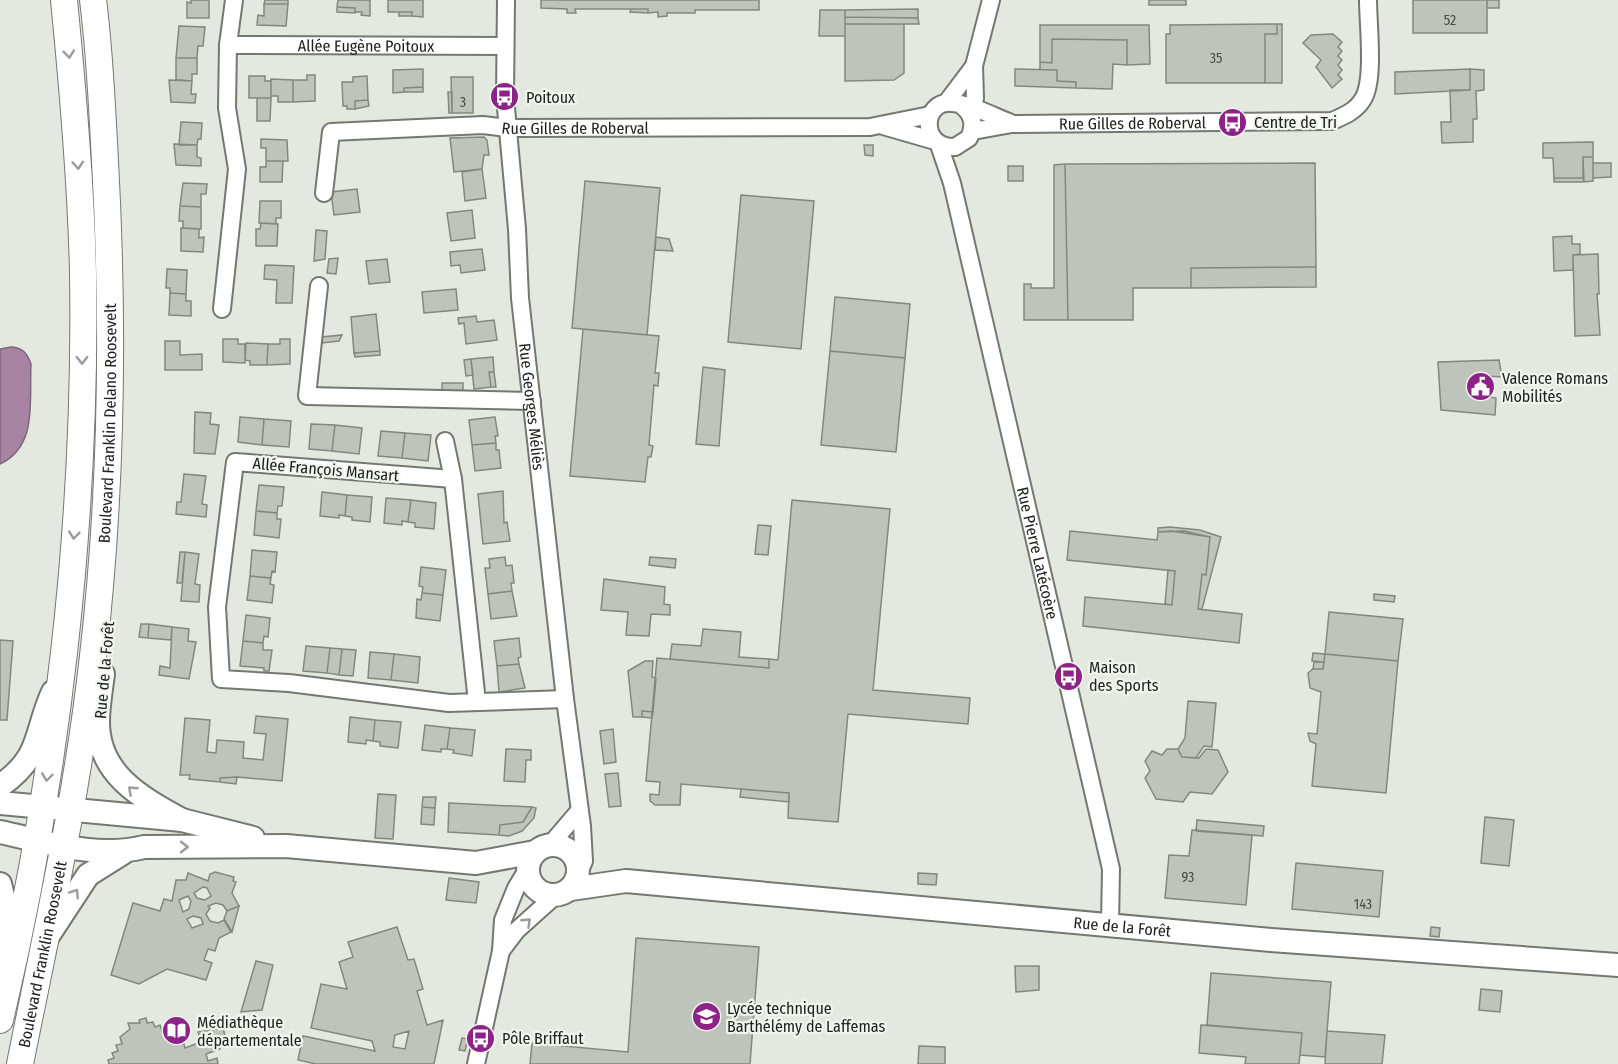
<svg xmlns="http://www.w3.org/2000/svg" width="1618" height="1064" viewBox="0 0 1618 1064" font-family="'Fira Sans Condensed',sans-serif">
  <rect width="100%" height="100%" fill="#e3e9e0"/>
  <path fill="#a783a3" stroke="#7e667b" stroke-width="1.5" d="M11,347c12,1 16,6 20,17 -2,38 7,82 -31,100v-115z"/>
  <path fill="#bec4bb" stroke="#82887f" stroke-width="1.5" fill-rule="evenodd" d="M191,0h18v18h-22v-16l4,1z
    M265,0h23v4h-24z
    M338,0h32v16l-9,-1 1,-3h-7v-4l-18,-1z
    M388,0h35v17l-11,-1v-4h-24z
    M541,0h218v10h-64v3h-28v3l-9,1v-5l-10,1v-4h-73l1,4h-9v-4l-26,-1z
    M1149,0h37v5h-37z
    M1413,0h74v33h-74z
    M1487,0h12v8h-12z
    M264,4h24l-2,22 -29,-1 1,-10 6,1z
    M337,7l18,1v5l-18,-1z
    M631,9h17v4l-18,-1z
    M918,9v9l-73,-1v-7z
    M820,10h25v26h-26z
    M399,12h13v4h-13z
    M845,17l73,1 1,6h-74z
    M845,24h59v49l-10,7 -49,1z
    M1277,24h5v59h-17v-49h12z
    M1277,24v10h-12v49h-99v-49h4v-9z
    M1040,25h109l1,39 -23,1v-25l-75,-1v24l-12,-1z
    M179,26l26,1 -2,19h-5l-1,12h-21z
    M1333,34l9,8 -4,5 4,4 -4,5 4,4 -4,5 4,5 -4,5 4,4 -10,9 -16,-21 5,-7 -18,-17 8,-8z
    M1052,39l75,1v25l-14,-1 -1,25 -36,-1v-6l-19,-1v-11h-17v-8l12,1z
    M176,58h21v16h-5v7l-16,-1z
    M423,69v18l-19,1v4l-11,1v-23z
    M1015,69l42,1v11l19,1v6l-61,-2z
    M1470,69v21l-75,4v-22z
    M1470,69l14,1v20l-8,1 1,28h-4v23l-31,1 -1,-21h10l-1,-32h20z
    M307,75h8v26l-22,1v-22h14z
    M249,76h16v5h6v17h-22z
    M367,76l1,24 -13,1v8h-8v-3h-4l-1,-24h11v-5z
    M451,77h22v36h-21z
    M271,79l22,1v22h-15v-6h-7z
    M169,80l23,1 -1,13h5l-1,9 -24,-1z
    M423,87v5h-19v-4z
    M448,92h4v21h-3z
    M257,98h14l-1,23h-13z
    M368,100l1,6 -14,3v-8z
    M181,122l21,1 -1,16h-3l-1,6h-18z
    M484,137l3,3 2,15h-5l-2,14 -28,3 -4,-34z
    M261,139l26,1 1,21h-22v-13h-5z
    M1593,142v15h-10v21h-29l-1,-20h-10v-15z
    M174,144l23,1v12l4,1v8l-25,-1z
    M864,145h9v11l-8,-1z
    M1583,157h10v24l-9,1z
    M266,161h17l-1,21h-22v-15h6z
    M1315,163l1,104 -125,1v20h-58v32h-65l-3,-156z
    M1593,163h18v14l-18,1z
    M1065,164l3,156h-44v-36h7v4h23v-123z
    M1008,166h15v15h-15z
    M482,169l4,29 -21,3 -3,-29z
    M1554,178h29l1,4h-30z
    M585,181l75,7 -13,147 -75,-7z
    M183,183l24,1 -1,10h-5v13l-21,-1z
    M357,189l3,23 -26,3 -3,-23z
    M741,195l73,6 -13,148 -73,-7z
    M260,201h21v17h-5v6l-17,-1z
    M180,206l21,1v22l-18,-1v-7h-4z
    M472,210l3,28 -24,3 -4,-28z
    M261,223l17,1 -1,22h-21v-17h4z
    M181,228l18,1v9l5,-1 -1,15 -22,-1z
    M316,230l11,1 -2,28 -11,2z
    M1572,236v8h8v10l-7,1v15l-19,1 -1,-34z
    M656,237l13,2 4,12 -18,-1z
    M482,249l3,21 -24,3 -1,-8 -9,1 -1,-14z
    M1598,254l1,40h-2l3,41 -25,1 -2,-81z
    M338,258l-2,16 -9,-1 2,-14z
    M387,259l3,23 -21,2 -3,-23z
    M265,265l29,1 -2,37h-16l1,-23 -13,-1z
    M1316,267v20l-125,1v-20z
    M167,269l20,1 -1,24 -16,-1v-5h-4z
    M456,289l2,21 -34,3 -2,-21z
    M170,293l16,1v7h5v15l-22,-1z
    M835,297l75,7 -5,54 -75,-7z
    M376,314l4,37 -26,2 -3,-36z
    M476,316l1,6 17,-2 3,20 -31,4 -2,-21 -5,1 -1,-6z
    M583,329l76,7 -4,37h4l-1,13 -4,-1 -5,60 4,1 -2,11h-3l-3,25 -75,-6z
    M342,335l-3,6 -17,2v-6z
    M223,339h15v5h7v19l-22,-1z
    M280,339h10v25l-23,1 1,-21h12z
    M165,341h15v14l22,-1v16h-37z
    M246,343l22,1 -1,21h-17v-4l-5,-1z
    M380,351v4l-25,2 -1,-4z
    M830,351l75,7 -9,94 -75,-7z
    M493,357l1,15h-5l2,15 -17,2 -3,-30z
    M471,359l2,16 -7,1 -2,-16z
    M1499,360l3,17 -16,-1 -1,20 11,2 -1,17 -54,-5 -3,-48z
    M703,367l22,3 -6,76 -23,-2z
    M489,372h5l2,15h-5z
    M442,383h21v8h-21z
    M195,412l16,1 -1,11 9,1 -4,29 -21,-1z
    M240,417l24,2 -2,26 -24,-3z
    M495,417l3,19h-3l1,7 -24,2 -3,-25z
    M264,419l27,2 -2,26 -27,-2z
    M311,424l24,1 -3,26 -23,-2z
    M335,425l27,3 -3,26 -27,-3z
    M381,431l24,2 -3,25 -24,-2z
    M405,433l26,2 -3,26 -26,-3z
    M496,443v7h3l2,18 -26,3 -3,-26z
    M184,474l22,2 -4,28 5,1 -1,12 -30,-3 1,-12h4z
    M259,485l25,2 -2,19h-4l-1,7 -21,-2z
    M503,491l1,32 3,-1 3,19 -27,3 -5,-50z
    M322,492l25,3 -2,21 -6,-1v3l-19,-2z
    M347,495l25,2 -2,25 -18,-2v-3l-7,-1z
    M386,498l25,2 -3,22 -6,-1v4l-18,-2z
    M411,500l25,3 -2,26 -19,-2v-4l-7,-1z
    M792,500l98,9 -17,181 97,8 -2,26 -120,-10 -10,108 -50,-4 1,-25 -108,-9 -1,21h-25l-5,-4v-7l9,1 1,-13 -14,-1 11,-123 112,10v-9l9,1z
    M256,511l21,2v6h4l-2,19 -25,-3z
    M758,525l13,1 -3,29 -13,-1z
    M1170,527l30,3 21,7 -19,72h-4l4,-35 4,1 4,-38 -26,-6 -26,1v-4z
    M1070,531l87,9 1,-8 13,-1 39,6 -4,38 -4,-1 -4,35 44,5 -3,29 -156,-17 2,-29 87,8 3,-34 -108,-11z
    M252,550l25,2 -2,20 -3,-1 -1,7 -21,-2z
    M180,552h5l-3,31h-5z
    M185,552l14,2 -4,30 5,1 -1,17 -18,-1z
    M505,557l1,9 6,-1 2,18h-3l1,8 -24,3 -3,-26h5l-1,-9z
    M650,557l26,2 -1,9 -26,-3z
    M421,567l25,3 -3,25 -21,-2 1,-6 -4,-1z
    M1168,570l7,1 -3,34 -7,-1z
    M250,576l21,2 -1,6 4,1 -2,18 -25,-3z
    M604,579l61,8 -1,17 6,1v10l-19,-1 -2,22 -23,-1 2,-23 -27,-2z
    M512,591l5,25 -26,3 -3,-25z
    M422,593l21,2 -3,26 -24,-3 1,-19 4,1z
    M1374,594l21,2 -1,6 -20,-2z
    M1329,612l74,7 -5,42 -73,-7z
    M246,615l24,3 -2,19 -4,-1 -1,7 -20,-2z
    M141,624h8l-1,14 -9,-1z
    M149,624l23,3 -1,13 -23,-2z
    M172,627l17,2 -1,12 8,1 -7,37 -30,-4 1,-9 10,2z
    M703,629l38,3 -2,25 30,2v9l-99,-9 2,-15 29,2z
    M519,638l2,19 -3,1 1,6 -22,2 -3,-25z
    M0,640l13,1 -6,79h-7z
    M243,641l20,2v7h9l-3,21h-5v-3l-24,-2z
    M306,646l24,2 -3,25 -24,-2z
    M330,648l12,1 -3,26 -12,-2z
    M342,649l14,1 -3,26 -14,-1z
    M370,652l24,2 -3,26 -23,-2z
    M1313,653l12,1 -1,8 -12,-1z
    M394,654l26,3 -2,26 -27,-3z
    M1325,654l73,7 -12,132 -74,-7 4,-42 -6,-3 -2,-8 9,1 4,-42 -11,-4 -2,-15 5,-4h10z
    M645,661h8l-1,16 4,1 -3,34 -11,-1v6h-9l-5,-46z
    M1314,662h10l-1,7h-10z
    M519,664l6,24 -26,4 -2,-26z
    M1188,701l28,2 -4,44 -8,-1 -8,12 -14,-1 -4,-8 7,-11z
    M642,711l11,1 -1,6 -10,-1z
    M256,716l32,3 -6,62 -45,-4 -17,1v4l-31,-3 1,-4h-10l5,-57 25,2 -3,32 9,1 1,-13 27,2 -1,16 20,2 3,-26 -12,-1z
    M350,717l25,3 -2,21 -7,-1v4l-18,-2z
    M375,720l26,2 -3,26 -18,-2v-4l-7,-1z
    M425,725l25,3 -3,21h-6v3l-19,-2z
    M450,728l25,2 -3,26 -19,-3 1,-3 -7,-1z
    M613,729l3,33 -12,2 -4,-33z
    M506,749l25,1v10h-5l-1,22 -21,-1z
    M1167,749h11l4,8 17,1 7,-9 12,1 10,22 -16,22 -22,-2 -7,10 -27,-3 -11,-21 5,-7 -5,-10 7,-10 10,4z
    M618,773l3,33 -12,1 -4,-33z
    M237,777l-1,7 -16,-2v-4z
    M741,789l48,4v9l-49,-5z
    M378,794l18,1 -3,44 -18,-1z
    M423,797h13l-1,11 -13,-1z
    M449,803l83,4 -9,15 -23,3 -1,10 -51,-3z
    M422,807l13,1 -1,17 -13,-1z
    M532,807l4,1 -2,10 -12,13 -13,5 -10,-1 1,-10 23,-3z
    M1485,817l29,3 -5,46 -28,-3z
    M1197,820l67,6 -1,10 -67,-5z
    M1192,830l60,5 -6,70 -81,-7 4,-43 20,1z
    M1296,863l87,8 -4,46 -87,-8z
    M215,872l19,5 -1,4 3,1 -4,11 7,13 -12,5 -4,-6 -7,-2 -8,3 2,2 -4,6 4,7 8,2 6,-3 7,12 -12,6 -4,13 -7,-2 -4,11 8,3 -6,17 -39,-11 -28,15 -28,-9 22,-72 27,8 4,-12 8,2 4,-21h10l2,-7 20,8 2,-7zM203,887l4,1 4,8 -6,4 -8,-2 -3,-5zM188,896l3,5 -2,8 -6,3 -4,-12zM193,916l8,2 2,6 -11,4 -5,-9z
    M918,873l19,1 -1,11 -18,-1z
    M449,878l30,4 -3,21 -30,-3z
    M239,906l-7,26 -8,-13 3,-8z
    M397,927l11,33 6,-1 9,30 -6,2 10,34 16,-5 -9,44h-118l-18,-4 5,-24 72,15 -3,-10 -61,-13 10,-44 26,5 -8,-27 14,-5 -5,-15zM409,1031l-4,18 -12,-2 2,-12z
    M1431,927l9,1 -1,9 -9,-1z
    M636,938l123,9 -9,117h-220l2,-21 96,9z
    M256,961l17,4 -11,45 -21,2z
    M1015,966h24v24l-23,2z
    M1211,973l120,9 -6,75 -25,-2 2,-22 -95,-8z
    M1481,989l21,2 -2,21 -21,-2z
    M146,1018l1,5 6,-1 2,5 5,-2 2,6 5,-1 2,6 6,-2 1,5 6,-2 3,11 16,-6 -3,-10 25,-4 4,15 -8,2 1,4 -14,5 2,7 9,-3 1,6h-109l-1,-4 6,-2 -2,-5 6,-2 -2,-6 6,-1 -2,-7 10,-8 -2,-6h12l-1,-3z
    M1201,1025l101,8 -3,31h-54l1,-7 -47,-4z
    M1327,1031l58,4 -3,29h-57z
    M462,1038l6,1 -3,12 -6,-1z
    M919,1046l26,1v17h-27z"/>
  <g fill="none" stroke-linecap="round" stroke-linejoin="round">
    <defs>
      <g id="street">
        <path id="s1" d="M506,0l-1,97 12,132 3,69 45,401 17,127 2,35 -6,14"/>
        <path id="s2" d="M228,45l277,1"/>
        <path d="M946,103l28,-37"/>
        <path d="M961,105c12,9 14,20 8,33l-14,9c-36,1 -33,-47 -3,-44 19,1 41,13 59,20"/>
        <path d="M970,114l5,-16 -1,-32 17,-66"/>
        <path d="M883,126l52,15"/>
        <path id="s3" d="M973,131l39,-7 320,-3c12,-5 24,-10 31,-22 12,-19 5,-75 5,-99"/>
        <path id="s4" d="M939,145l13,38 159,686 -1,55"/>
        <path id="s5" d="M324,193l7,-61 152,-7 24,3 363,-1 60,-12"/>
        <path d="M319,286l-12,110 225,5"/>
        <path d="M222,309l15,-140 -10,-61 1,-63 6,-45"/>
        <path d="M445,441l8,38"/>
        <path d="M477,702l-24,-223 -218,-17 -18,145 4,72 68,4 160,20 116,-4"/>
        <path d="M550,845l29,-34"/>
        <path d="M501,951l16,-21 39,-35"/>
        <path d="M476,1064l25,-113 2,-31 13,-32 12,-20"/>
      </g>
      <g id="secondary">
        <path d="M103,674c-2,16 -5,32 -5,48 0,53 44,76 84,98"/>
        <path d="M0,786c43,-30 34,-53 53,-94"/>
        <path d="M0,803l182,17 71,18"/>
        <path d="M0,832c47,10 97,27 144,15l142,-1 190,17 59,-11"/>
        <circle cx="553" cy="870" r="25"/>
        <path d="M0,884l7,27 -7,55"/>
        <path id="s6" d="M571,889l55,-8 645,59 347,25"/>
        <path d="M48,936l40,-61 35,-22"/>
      </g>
      <g id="primary">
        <path d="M0,1020c57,-240 87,-499 83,-747 -2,-91 -10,-182 -19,-273"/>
        <path id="s7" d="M20,1064c27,-135 58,-271 73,-408 19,-165 21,-330 12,-495 -3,-54 -5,-108 -12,-161"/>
      </g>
    </defs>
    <use href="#street" stroke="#737870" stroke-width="20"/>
    <use href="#secondary" stroke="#737870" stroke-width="26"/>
    <use href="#primary" stroke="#737870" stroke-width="28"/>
    <use href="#street" stroke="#fff" stroke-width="16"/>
    <use href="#secondary" stroke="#fff" stroke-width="22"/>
    <use href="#primary" stroke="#fff" stroke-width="26"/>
  </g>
  <defs><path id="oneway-chevron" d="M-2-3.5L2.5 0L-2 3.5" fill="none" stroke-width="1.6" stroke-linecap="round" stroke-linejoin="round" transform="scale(1.5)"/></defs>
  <g stroke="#9b9c9a">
    <use href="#oneway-chevron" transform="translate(69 54) rotate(84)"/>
    <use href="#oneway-chevron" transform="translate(78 165) rotate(86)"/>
    <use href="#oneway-chevron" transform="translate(82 360) rotate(90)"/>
    <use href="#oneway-chevron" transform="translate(74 535) rotate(96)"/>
    <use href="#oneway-chevron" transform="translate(47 777) rotate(97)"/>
    <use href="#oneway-chevron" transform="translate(132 790) rotate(-137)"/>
    <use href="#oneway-chevron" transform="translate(184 847)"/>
    <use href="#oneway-chevron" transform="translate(75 893) rotate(-56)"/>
    <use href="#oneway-chevron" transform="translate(527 922) rotate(-43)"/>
  </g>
  <defs>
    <symbol id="bus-disc" viewBox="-11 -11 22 22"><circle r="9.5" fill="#8d2387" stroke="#f0f6ed"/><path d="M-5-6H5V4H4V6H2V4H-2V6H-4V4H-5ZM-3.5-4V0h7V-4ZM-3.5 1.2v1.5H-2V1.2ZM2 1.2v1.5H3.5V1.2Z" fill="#fff"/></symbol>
    <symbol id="civic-disc" viewBox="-11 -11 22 22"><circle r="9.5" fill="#8d2387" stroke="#f0f6ed"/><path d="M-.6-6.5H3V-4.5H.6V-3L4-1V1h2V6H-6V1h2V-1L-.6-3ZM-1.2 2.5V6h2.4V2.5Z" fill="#fff"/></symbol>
    <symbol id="school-disc" viewBox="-11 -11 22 22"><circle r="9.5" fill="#8d2387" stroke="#f0f6ed"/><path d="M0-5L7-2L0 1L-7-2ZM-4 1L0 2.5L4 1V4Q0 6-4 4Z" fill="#fff"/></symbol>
    <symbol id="library-disc" viewBox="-11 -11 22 22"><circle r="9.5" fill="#8d2387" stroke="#f0f6ed"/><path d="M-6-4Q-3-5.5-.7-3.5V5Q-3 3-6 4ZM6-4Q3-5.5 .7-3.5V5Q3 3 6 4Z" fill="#fff"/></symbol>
  </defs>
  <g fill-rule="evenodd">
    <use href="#bus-disc" x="488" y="80" width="33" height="33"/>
    <use href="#bus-disc" x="1216" y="106" width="33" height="33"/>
    <use href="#civic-disc" x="1464" y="370" width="33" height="33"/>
    <use href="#bus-disc" x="1052" y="660" width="33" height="33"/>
    <use href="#school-disc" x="690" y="1000" width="33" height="33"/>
    <use href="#library-disc" x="160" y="1014" width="33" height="33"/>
    <use href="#bus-disc" x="464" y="1022" width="33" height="33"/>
  </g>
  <g text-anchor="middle" stroke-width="4.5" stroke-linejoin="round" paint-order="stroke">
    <g font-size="14" fill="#484a46">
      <text x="1450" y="25">52</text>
      <text x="1216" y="63">35</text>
      <text x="463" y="107">3</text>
      <text x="1188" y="882">93</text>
      <text x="1363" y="909">143</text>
    </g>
    <g font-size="16" fill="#20221f" stroke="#f0f6ed">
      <text dy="6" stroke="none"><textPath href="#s2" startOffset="138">Allée Eugène Poitoux</textPath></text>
      <text dy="6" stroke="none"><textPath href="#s3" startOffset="160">Rue Gilles de Roberval</textPath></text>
      <text dy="6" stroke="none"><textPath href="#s5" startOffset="306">Rue Gilles de Roberval</textPath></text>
      <text dy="6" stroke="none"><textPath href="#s1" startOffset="408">Rue Georges Méliès</textPath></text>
      <text dy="6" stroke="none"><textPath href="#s7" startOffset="648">Boulevard Franklin Delano Roosevelt</textPath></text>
      <text transform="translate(326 469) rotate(5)" y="6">Allée François Mansart</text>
      <text dy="6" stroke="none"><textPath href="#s4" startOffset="420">Rue Pierre Latécoère</textPath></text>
      <text transform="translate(104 670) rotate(-85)" y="6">Rue de la Forêt</text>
      <text dy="6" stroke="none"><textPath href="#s6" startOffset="554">Rue de la Forêt</textPath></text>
      <text dy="6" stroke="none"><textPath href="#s7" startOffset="112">Boulevard Franklin Roosevelt</textPath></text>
    </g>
    <g font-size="16" fill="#20221f" stroke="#f0f6ed" text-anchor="start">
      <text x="526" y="103">Poitoux</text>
      <text x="1254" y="128">Centre de Tri</text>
      <text x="1502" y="384">Valence Romans<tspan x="1502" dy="18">Mobilités</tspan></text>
      <text x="1089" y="673">Maison<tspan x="1089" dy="18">des Sports</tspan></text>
      <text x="727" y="1014">Lycée technique<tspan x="727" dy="18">Barthélémy de Laffemas</tspan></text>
      <text x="197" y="1028">Médiathèque<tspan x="197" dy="18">départementale</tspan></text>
      <text x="502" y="1044">Pôle Briffaut</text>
    </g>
  </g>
</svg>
